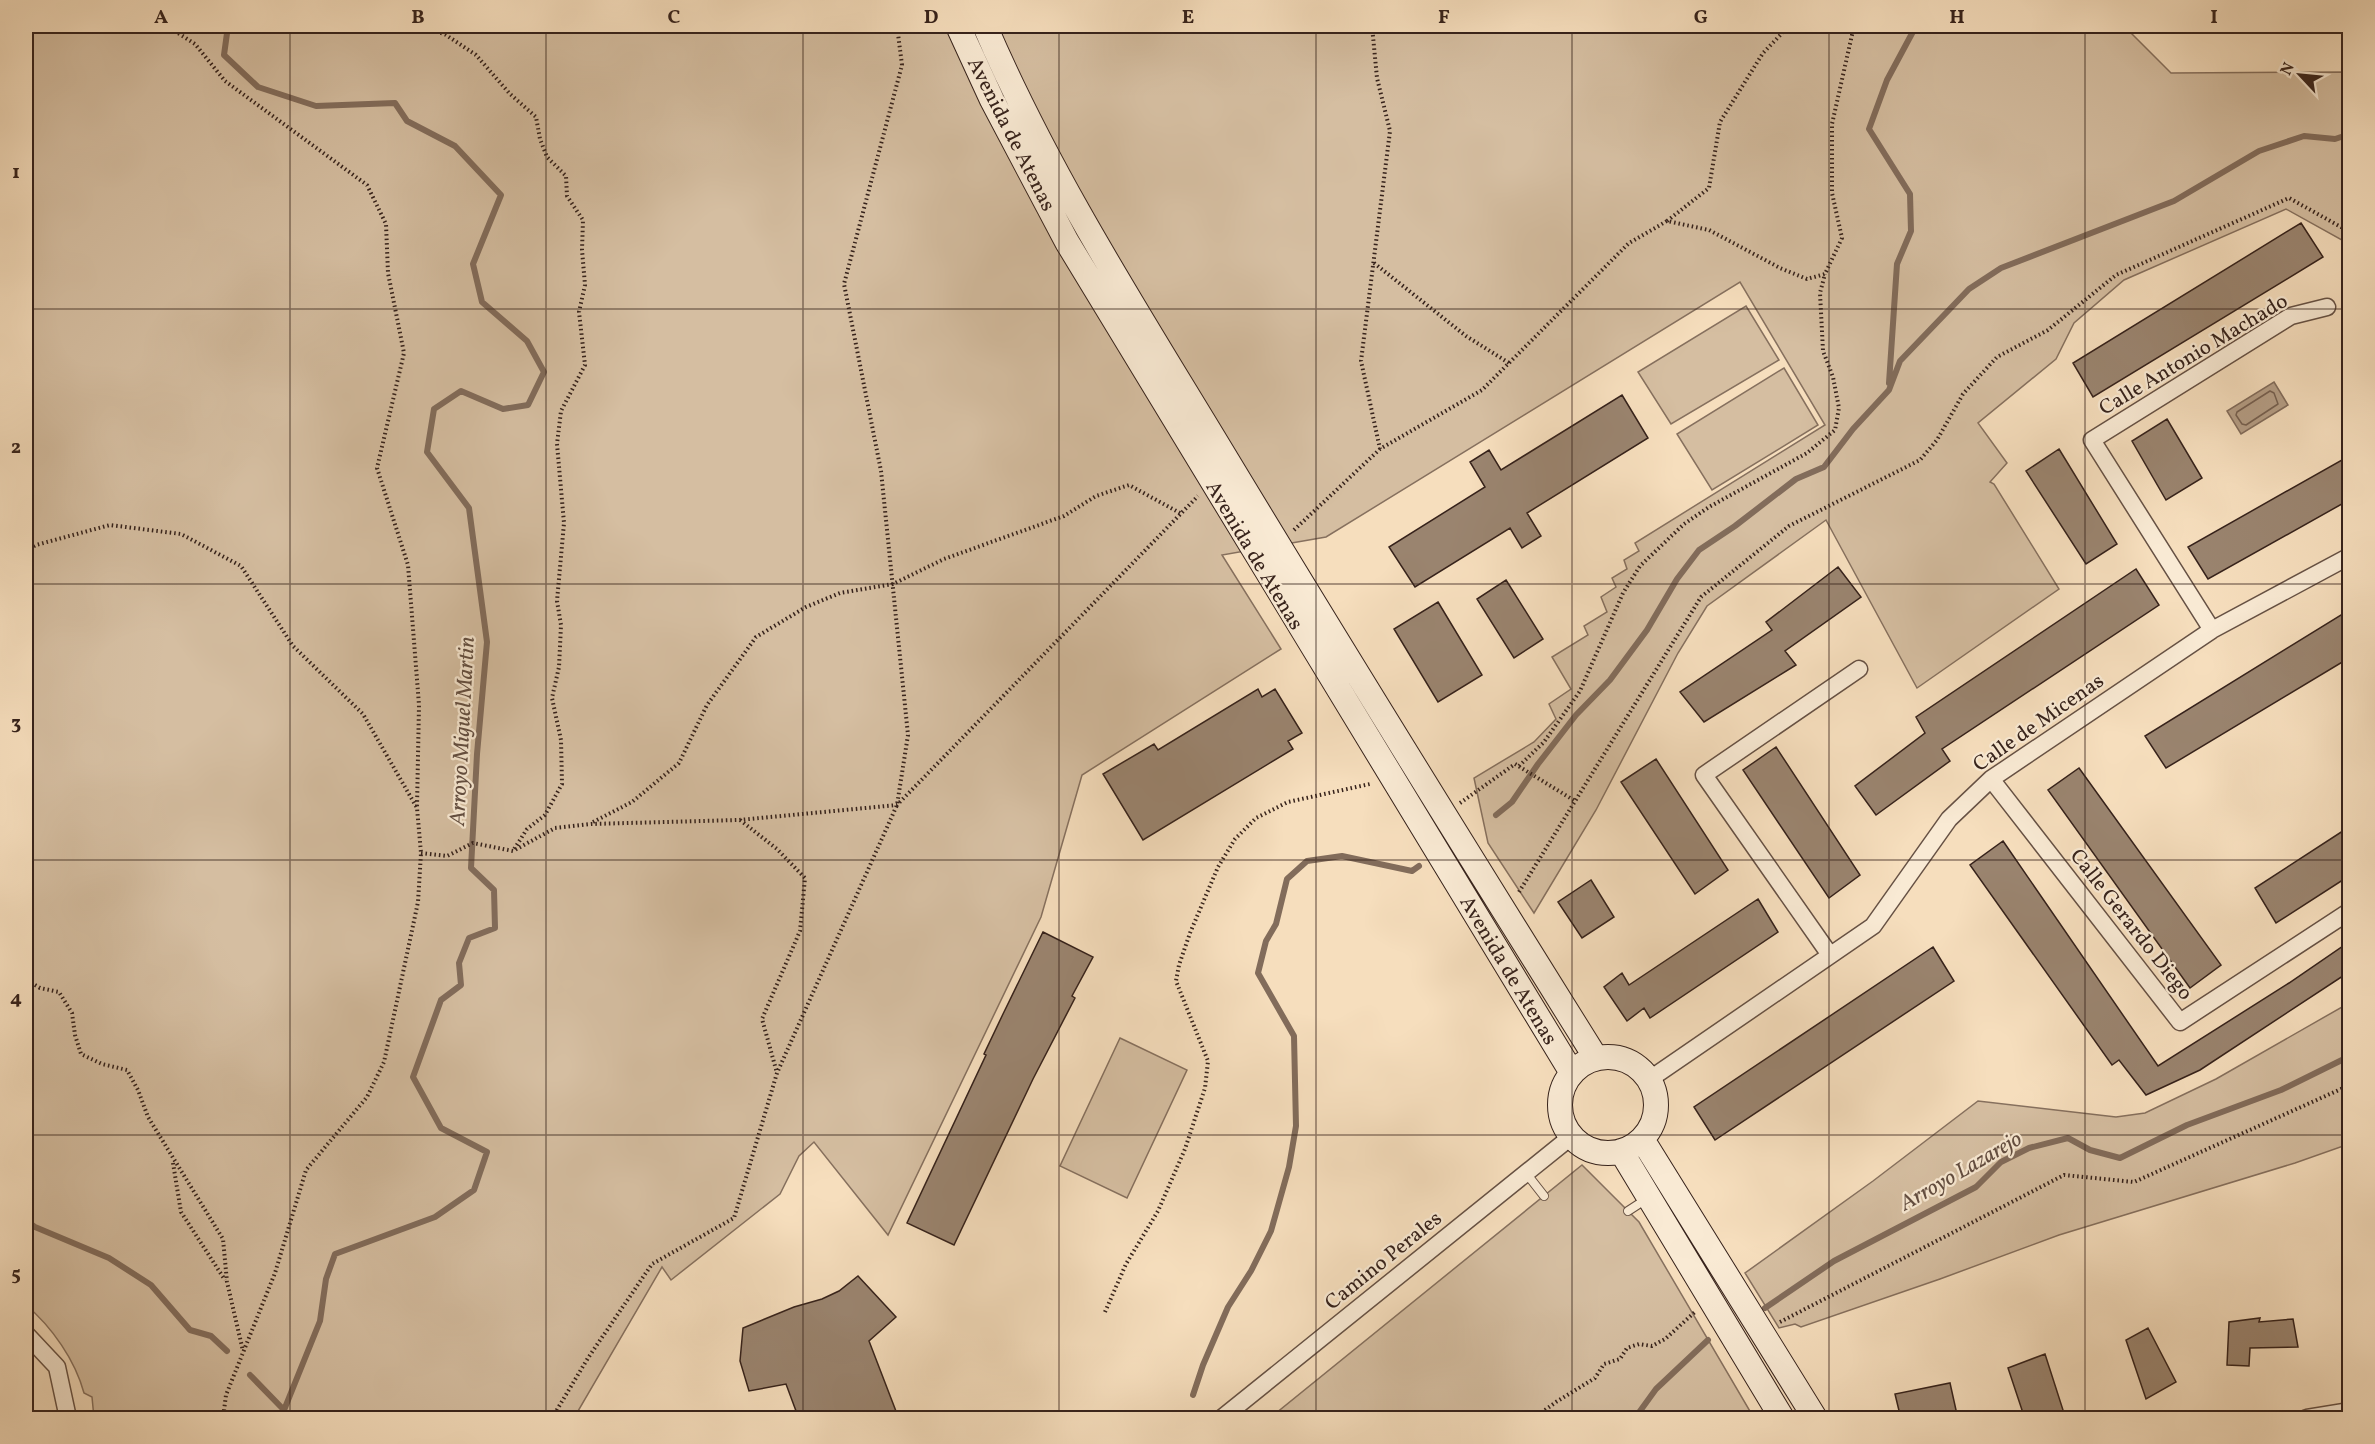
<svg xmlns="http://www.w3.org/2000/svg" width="2375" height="1444" viewBox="0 0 2375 1444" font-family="Vollkorn,serif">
  <rect width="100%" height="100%" fill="#f6debd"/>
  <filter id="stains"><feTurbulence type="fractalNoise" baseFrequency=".00333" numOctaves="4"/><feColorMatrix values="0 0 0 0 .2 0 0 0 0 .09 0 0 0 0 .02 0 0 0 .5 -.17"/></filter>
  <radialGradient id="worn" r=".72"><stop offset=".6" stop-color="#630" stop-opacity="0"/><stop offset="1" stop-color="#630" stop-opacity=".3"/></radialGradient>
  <path fill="#d5bea1" stroke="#86705e" stroke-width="1.5" d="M26,26h2098l47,47 178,-1v172l-63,-35 -162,71 -50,43 -18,36 -78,64 29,40 -17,19 4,2 65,105 -142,99 -91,-168 -119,86 -29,47 -82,157 -62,103 -46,-70 -14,-65 60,-36 22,-23 -7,-15 22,-15 -19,-32 36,-22 -4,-9 23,-14 -6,-15 15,-10 -4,-9 15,-9 -3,-9 15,-9 -4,-8 190,-118 -85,-143 -414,255 -104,18 59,94 -199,126 -41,142 -153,318 -74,-93 -15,14 -19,38 -109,86 -9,-13 -88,151h-480l-2,-21 -8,-4c-9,-33 -32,-66 -58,-88z
    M1746,306l33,54 -108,64 -33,-52z
    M1784,368l34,57 -106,65 -35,-56z
    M2349,1003v141l-54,19 -236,72 -119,44 -139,48 -6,-3 -16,4 -34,-55 128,-92 105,-80 138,16 29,-4 71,-34z
    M1120,1038l67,32 -60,128 -67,-32z
    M1582,1165l57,57 115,196h-484z"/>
  <path fill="#b59e86" stroke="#826c5b" stroke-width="1.5" d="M2274,382l14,23 -47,29 -14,-23z"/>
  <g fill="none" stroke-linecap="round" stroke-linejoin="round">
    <path stroke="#766050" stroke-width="1.5" d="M2270,391l4,2 4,11 -32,21 -4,-1 -6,-9 1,-3z"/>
    <path stroke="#826c5b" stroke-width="6" d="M228,26l-4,29 34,32 58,19 79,-3 12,18 48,25 46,49 -28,69 9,38 45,39 17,31 -16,33 -25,4 -42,-18 -27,18 -7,43 42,56 18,134 -10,112 -6,114 23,22 1,38 -26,10 -10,25 2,22 -20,15 -28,77 28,51 46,24 -13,38 -39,27 -100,37 -9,25 -6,42 -36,89 4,8
      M1889,383l8,-119 14,-33 -1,-37 -41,-65 18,-49 29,-54
      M1496,815l16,-13 26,-38 38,-49 34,-35 37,-50 30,-51 22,-29 36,-24 61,-47 28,-12 29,-38 36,-39 11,-29 69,-72 32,-21 173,-67 85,-50 45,-15 31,3 15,-5
      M26,1220l9,7 74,31 42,27 39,45 21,6 16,15
      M1765,1308l69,-47 142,-74 25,-25 28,-14 39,-10 22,12 30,8 67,-33 94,-35 69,-34
      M250,1375l34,35
      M1193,1395l10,-30 25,-58 23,-36 20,-40 18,-64 7,-41 -2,-90 -36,-63 8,-32 10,-17 11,-45 20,-18 35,-5 70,15 7,-5
      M1635,1418l21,-29 52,-49"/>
  </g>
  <path fill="#9a846f" stroke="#36221b" stroke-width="1.5" d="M2301,223l22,34 -230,140 -20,-34z
    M1622,395l26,43 -121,75 14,23 -19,12 -12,-20 -95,59 -26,-40 96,-60 -15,-25 19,-12 12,20z
    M2167,419l35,59 -36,22 -34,-59z
    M2059,449l58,95 -31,20 -60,-93z
    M2349,456v44l-141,79 -20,-32z
    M1838,567l23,30 -76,54 11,14 -92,57 -24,-30 92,-62 -6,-8z
    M2136,569l23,36 -217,144 8,12 -74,54 -21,-29 70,-53 -9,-16z
    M1506,580l37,59 -29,19 -37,-59z
    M1438,602l44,73 -44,27 -44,-73z
    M2349,610v48l-183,110 -21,-32z
    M1258,689l4,8 13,-8 27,44 -14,8 5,8 -150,91 -40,-66 51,-30 4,6z
    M1776,747l84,128 -31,23 -86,-128z
    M1656,759l72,111 -33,24 -74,-112z
    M2079,768l142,197 -31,23 -142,-198z
    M2349,827v49l-73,47 -21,-35z
    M2003,841l155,225 131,-83 60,-41v30l-149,98 -54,25 -27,-35 -7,5 -142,-200z
    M1591,880l23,37 -32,21 -24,-36z
    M1758,899l20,33 -128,86 -6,-10 -17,13 -23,-34 18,-14 7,12z
    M1043,932l50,25 -21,39 3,2 -42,81 -79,166 -47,-22 79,-168 -2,-1 19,-40z
    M1933,947l21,34 -239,159 -21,-33z
    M858,1276l38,41 -27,24 30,78h-100l-13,-35 -37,7 -9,-30 3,-33 51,-21 28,-8 17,-8z
    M2260,1318l-1,4 34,-3 5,28 -48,1 -1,18 -22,-1 2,-43z
    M2148,1328l28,54 -30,17 -20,-59z
    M2045,1354l18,56 -20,9h-18l-17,-51z
    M1950,1383l8,36h-57l-6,-25z"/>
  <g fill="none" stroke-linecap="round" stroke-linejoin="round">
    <defs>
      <path id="lane" d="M1526,1173l18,23
        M1628,1211l20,-13"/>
      <path id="street" d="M2212,630l-120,-190 199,-124 36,-9
        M1991,779l189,243 170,-111
        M1830,955l-126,-180 155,-106
        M1650,1079l223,-153 76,-107 42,-40 221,-149 138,-74
        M26,1334l31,33 11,51
        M1222,1418l350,-282
        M2307,1418l43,-7"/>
      <path id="secondary" d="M958,26l34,74 75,142 505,831
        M985,26c63,147 151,284 234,421 124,205 250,408 377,611
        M1560 1105a48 48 0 1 1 96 0a48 48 0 1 1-96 0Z
        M1642,1139l173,279
        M1621,1151l161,267"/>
    </defs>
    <use href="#lane" stroke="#665144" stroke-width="10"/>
    <use href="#street" stroke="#665144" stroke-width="19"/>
    <use href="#secondary" stroke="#36221b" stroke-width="26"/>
    <path stroke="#36221b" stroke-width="4" stroke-dasharray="1.5 3" stroke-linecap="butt" d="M167,26l28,18 30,37 142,104 19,39 2,49 16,80 -27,115 31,97 11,140 -2,102
      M424,26l22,9 30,20 34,39 26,23 4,22 7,18 19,19 1,20 16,24 -1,30 3,35 -6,27 6,53 -24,46 -4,33 7,79 -7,78 4,24 -2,42 -7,31 9,42 1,44 -17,31 -18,14 -14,22
      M1372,26l5,52 13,53 -29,230 19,88
      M1667,221l42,-33 11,-66 43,-69 26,-27
      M1374,263l92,73 43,27
      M1294,530l86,-81 102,-59 147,-147 38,-22 42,9 71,38 27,11 18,-5 17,-36 -10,-45v-69l22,-98
      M26,551l10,-6 74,-20 71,9 60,32 52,80 70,68 54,94 4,45 -3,49 -34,160 -17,35 -61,73 -31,103 -49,122 -3,23
      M1519,766l25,-24 36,-51 43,-98 17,-27 44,-42 25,-17 98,-54 28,-23 4,-22 -6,-31 -10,-26 -3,-58 5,-19
      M1460,803l55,-39 60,37
      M740,820l37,29 28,29 -5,53 -38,88 15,54
      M593,822l39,-20 47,-39 28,-58 49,-68 50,-30 34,-14 53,-9 51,-25 120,-43 32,-20 33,-11 51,28
      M421,853l26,3 26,-13 40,8 42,-23 36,-4 148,-4 158,-15 301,-309
      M1519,892l182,-295 88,-71 131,-66 17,-20 26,-46 34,-37 51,-27 68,-55 173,-77 61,34
      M26,976l1,4 13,8 19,4 13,21 3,22 6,19 21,10 25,6 11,20 10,27 75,122 4,43 16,69
      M173,1163l8,49 44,68
      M1105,1312l21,-48 32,-53 27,-62 20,-61 3,-27 -32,-80 3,-16 11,-32 28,-66 17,-28 21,-21 32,-16 82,-18
      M1780,1322l284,-147 70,7 216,-97
      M552,1418l36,-60 64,-94 82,-46 43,-145 120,-268 11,-70 -27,-264 -37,-187 58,-219 -5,-39
      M1534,1418l22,-16 39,-24 9,-14 16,-5 7,-11 12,-4 13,2 13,-7 30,-27"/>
    <use href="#lane" stroke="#f9ead4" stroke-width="8"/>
    <use href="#street" stroke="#f9ead4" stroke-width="16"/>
    <use href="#secondary" stroke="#f9ead4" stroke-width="24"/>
  </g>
  <path fill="none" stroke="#36221b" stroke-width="1.5" stroke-opacity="0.55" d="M290,26v1392M546,26v1392M803,26v1392M1059,26v1392M1316,26v1392M1572,26v1392M1829,26v1392M2085,26v1392M26,309h2324M26,584h2324M26,860h2324M26,1135h2324"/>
  <g text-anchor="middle" stroke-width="4.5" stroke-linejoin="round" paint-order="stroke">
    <g font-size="21" fill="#36221b" stroke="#f9ead4">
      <text transform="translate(1012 134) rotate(63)" y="7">Avenida de Atenas</text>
      <text transform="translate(2193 354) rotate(-31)" y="7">Calle Antonio Machado</text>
      <text transform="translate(1255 555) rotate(59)" y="7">Avenida de Atenas</text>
      <text transform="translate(2038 722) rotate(-35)" y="7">Calle de Micenas</text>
      <text transform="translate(2132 924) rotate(52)" y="7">Calle Gerardo Diego</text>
      <text transform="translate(1509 970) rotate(59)" y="7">Avenida de Atenas</text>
      <text transform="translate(1383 1260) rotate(-39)" y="7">Camino Perales</text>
    </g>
    <g font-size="22" font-style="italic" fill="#624d40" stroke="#f9ead4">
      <text transform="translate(461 731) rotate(-87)" y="8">Arroyo Miguel Martin</text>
      <text transform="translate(1960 1170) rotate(-30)" y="8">Arroyo Lazarejo</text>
    </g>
  </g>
  <rect width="2375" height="1444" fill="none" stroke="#f6debd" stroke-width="66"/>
  <g transform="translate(2300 75) rotate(296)" stroke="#f9ead4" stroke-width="4.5" paint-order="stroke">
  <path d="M0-4.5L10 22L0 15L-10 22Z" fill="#36221b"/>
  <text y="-9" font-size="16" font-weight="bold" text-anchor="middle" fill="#36221b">N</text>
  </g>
  <rect x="33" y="33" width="2309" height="1378" fill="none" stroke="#36221b" stroke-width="2"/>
  <g font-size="20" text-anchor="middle" font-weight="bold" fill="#36221b">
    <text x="161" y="23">A</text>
    <text x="418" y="23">B</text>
    <text x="674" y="23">C</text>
    <text x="931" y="23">D</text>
    <text x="1188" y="23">E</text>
    <text x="1444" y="23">F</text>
    <text x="1701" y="23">G</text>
    <text x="1957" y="23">H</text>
    <text x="2214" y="23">I</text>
    <text x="16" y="178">1</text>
    <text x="16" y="453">2</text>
    <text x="16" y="729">3</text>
    <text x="16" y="1004">4</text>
    <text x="16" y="1280">5</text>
  </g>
  <rect width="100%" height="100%" filter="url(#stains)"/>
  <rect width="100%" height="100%" fill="url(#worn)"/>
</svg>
